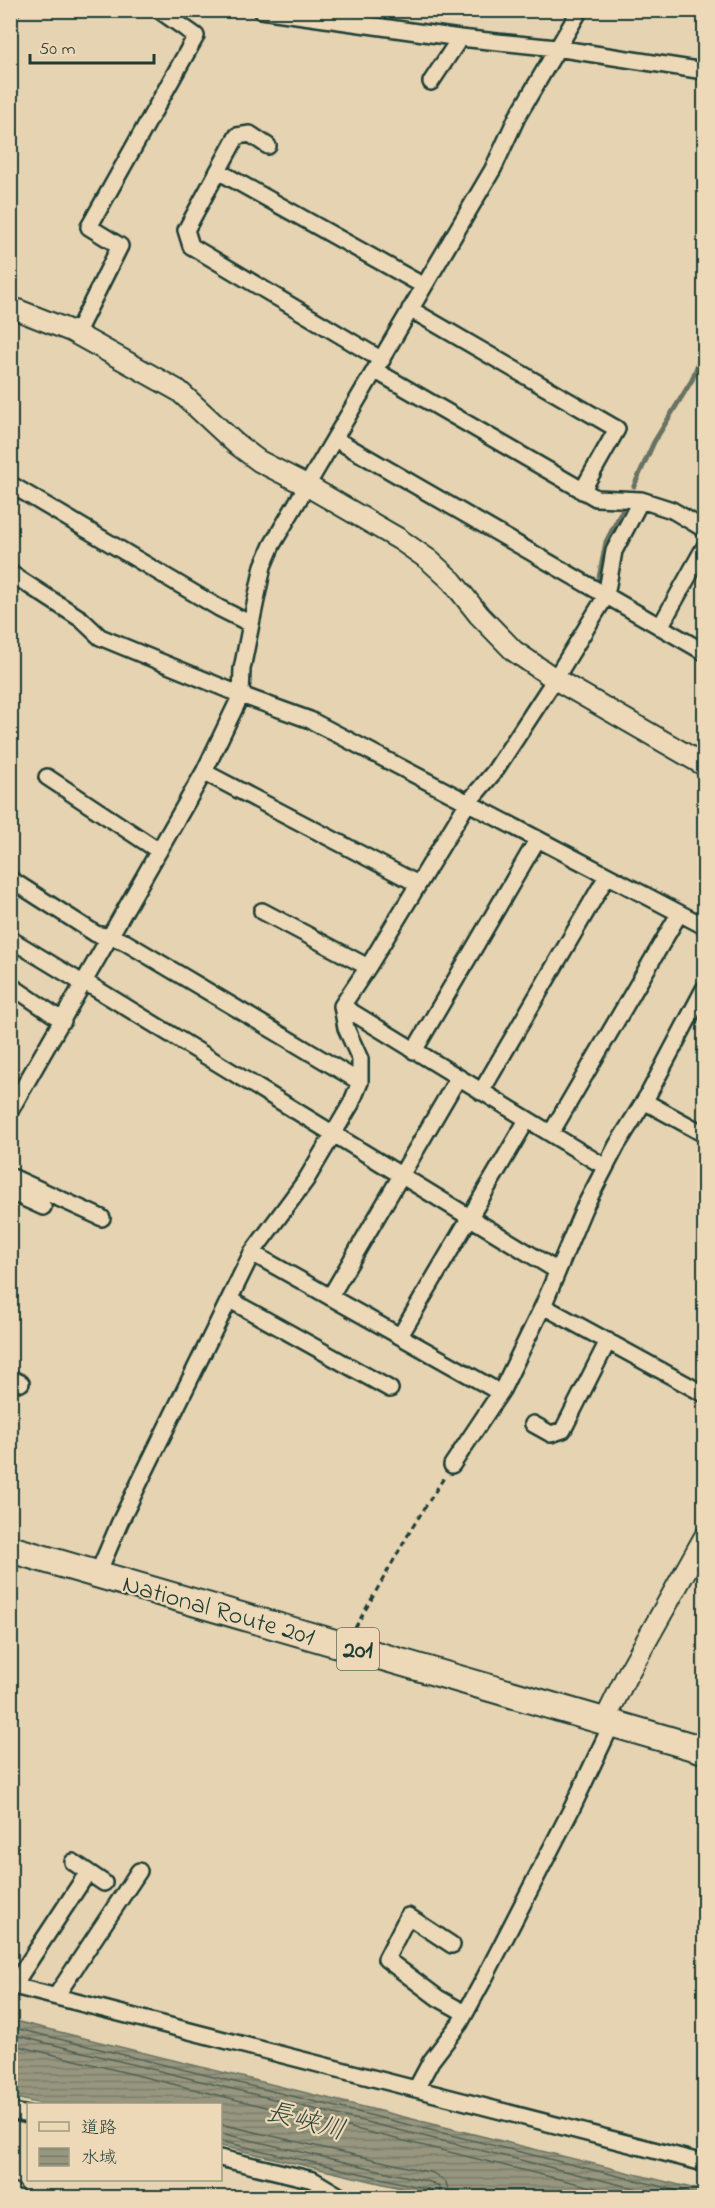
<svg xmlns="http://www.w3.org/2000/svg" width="715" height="2208" viewBox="0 0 715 2208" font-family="'Indie Flower','Klee One',sans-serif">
  <defs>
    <pattern id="water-rules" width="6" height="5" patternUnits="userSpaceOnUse" patternTransform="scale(1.5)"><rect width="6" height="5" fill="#979780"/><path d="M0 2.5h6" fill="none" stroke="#7b7c6a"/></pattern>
  </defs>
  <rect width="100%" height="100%" fill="#e5d3b2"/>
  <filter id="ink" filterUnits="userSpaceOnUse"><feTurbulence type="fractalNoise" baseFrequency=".0167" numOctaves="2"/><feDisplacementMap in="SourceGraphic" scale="12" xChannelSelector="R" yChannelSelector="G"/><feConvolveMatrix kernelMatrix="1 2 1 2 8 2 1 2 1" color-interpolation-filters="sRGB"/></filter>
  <g filter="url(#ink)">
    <path fill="url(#water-rules)" stroke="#677362" stroke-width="1.5" d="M11,2020l693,171v6h-265l-218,-51 -1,-42h-179l-30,-7z"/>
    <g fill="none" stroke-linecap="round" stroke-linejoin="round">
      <path stroke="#4f6152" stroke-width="1.5" d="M10,2027l694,170
        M10,2034l664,164
        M10,2044l626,154
        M220,2124l213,49 13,9 4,16
        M220,2133l210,49 9,5 2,11
        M220,2141l208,48 5,3 1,6"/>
      <path stroke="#677362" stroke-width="5" d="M634,486l20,-44 38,-62 12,-32
        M599,578l7,-36 16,-31"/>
      <defs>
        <path id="minor" d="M261,10l199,28 96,10 148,23
          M10,12l1,-2
          M431,82l29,-44
          M268,146l-18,-12 -13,2 -51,94 5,16 191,114
          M218,171l206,115
          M410,309l207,120 -35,62
          M76,334l44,-88 -31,-19 107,-191 -37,-26
          M376,371l220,127 45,2 31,10 32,19
          M335,439l369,213
          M10,484l209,124 32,16
          M10,573l71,46 19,18 141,58 69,25 394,206
          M660,627l44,-79
          M204,772l214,112
          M47,777l112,74
          M10,879l86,55 15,3 14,5 235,140
          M262,911l106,56
          M10,939l74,45
          M85,982l466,285
          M10,985l53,36
          M342,1006l255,156
          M414,1051l123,-211
          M481,1092l126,-216
          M651,1105l53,29
          M10,1111l194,-339 37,-77 1,-26 9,-45 12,-58 9,-21 221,-376 24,-52 63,-107
          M551,1133l128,-219
          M10,1176l92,42
          M10,1192l33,15
          M252,1253l240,135
          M330,1297l128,-219
          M230,1300l160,89
          M543,1306l161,88
          M400,1336l127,-216
          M10,1378l11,5
          M533,1424l18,10 12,-4 45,-89
          M452,1465l50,-75 41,-84 41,-98 33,-63 31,-50 56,-106
          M98,1573l22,-51 132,-269 54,-73 45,-76 9,-22v-23l-14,-31 -4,-22 26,-39 99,-163 27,-32 61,-93 51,-83 8,-45 27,-51
          M73,1862l31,21
          M452,1945l-44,-29 -22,43 52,39 27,15
          M10,1985l694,178
          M16,1986l5,-12 67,-102
          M56,1996l83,-125
          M416,2089l15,-28 29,-38 24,-44 89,-173 35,-74 -4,-10
          M10,2111l18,4
          M220,2158l93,22 30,18"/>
        <path id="tertiary" d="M10,307l61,24 108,60 56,52 24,18 47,24 93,54 30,21 23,21 27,34 35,36 41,28 149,86
          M604,1722l22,-45 78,-139"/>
        <path id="primary" d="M10,2195l2,3"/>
        <path id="trunk" d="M10,1549l694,201"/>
      </defs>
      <use href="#minor" stroke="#1f3d34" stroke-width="20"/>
      <use href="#tertiary" stroke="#1f3d34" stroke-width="24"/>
      <use href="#primary" stroke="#1f3d34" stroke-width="28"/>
      <use href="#trunk" stroke="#1f3d34" stroke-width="30"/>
      <path stroke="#1f3d34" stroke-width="3" stroke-dasharray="6 4.5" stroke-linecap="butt" d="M355,1628l57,-100 33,-52"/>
      <use href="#minor" stroke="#edd9b7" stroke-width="15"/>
      <use href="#tertiary" stroke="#edd9b7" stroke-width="20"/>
      <use href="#primary" stroke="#edd9b7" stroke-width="24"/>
      <use href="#trunk" stroke="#edd9b7" stroke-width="26"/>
    </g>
  </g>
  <g text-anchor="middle" stroke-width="4.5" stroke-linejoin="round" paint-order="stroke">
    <rect fill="#edd9b7" stroke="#5d6c5b" stroke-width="1.5" x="337" y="1628" width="42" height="42" rx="4.5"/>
    <g font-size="24" font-weight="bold" fill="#1f3d34">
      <text x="358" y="1657">201</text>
    </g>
    <g font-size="26" fill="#1f3d34" stroke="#edd9b7">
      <text transform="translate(219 1609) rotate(16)" y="9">National Route 201</text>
    </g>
    <g font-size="27" font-style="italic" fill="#314a3f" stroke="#edd9b7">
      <text transform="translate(306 2120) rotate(15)" y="9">長峡川</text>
    </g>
  </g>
  <rect width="715" height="2208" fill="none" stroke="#edd9b7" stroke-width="36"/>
  <rect x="18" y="18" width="679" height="2172" fill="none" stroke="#1f3d34" stroke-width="2" filter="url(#ink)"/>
  <rect x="27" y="2103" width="195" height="78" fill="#edd9b7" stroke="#9b9b83" stroke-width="1.5"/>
  <rect x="39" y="2122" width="30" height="9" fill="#edd9b7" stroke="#9b9b83" stroke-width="1.5"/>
  <text x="81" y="2133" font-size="18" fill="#1f3d34">道路</text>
  <rect x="39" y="2148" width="30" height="18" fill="url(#water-rules)" stroke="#9b9b83" stroke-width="1.5"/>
  <text x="81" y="2163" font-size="18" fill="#1f3d34">水域</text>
  <path d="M30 54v9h124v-9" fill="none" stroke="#1f3d34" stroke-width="3"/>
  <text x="39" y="54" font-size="18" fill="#1f3d34" stroke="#edd9b7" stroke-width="4.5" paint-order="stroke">50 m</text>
</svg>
